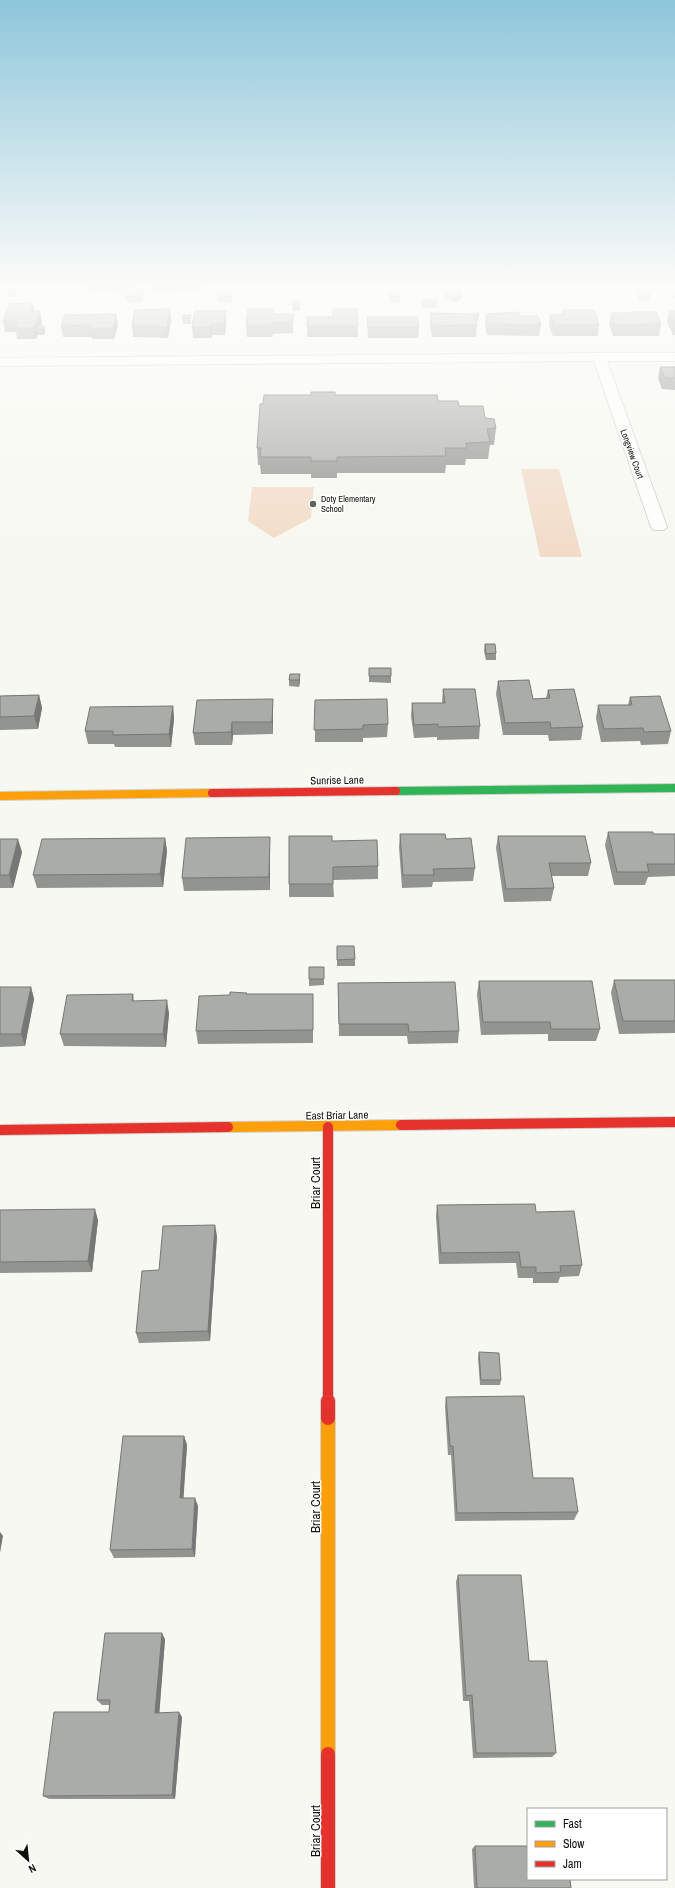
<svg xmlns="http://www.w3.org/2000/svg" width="675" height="1888" viewBox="0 0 675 1888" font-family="'Archivo Narrow',sans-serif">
  <rect width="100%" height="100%" fill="#f8f8f2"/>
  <path fill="#f2dcc9" d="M521,469h38l23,88h-42z
    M252,487h62l-3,31 -37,20 -26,-17z"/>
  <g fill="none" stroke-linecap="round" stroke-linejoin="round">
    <defs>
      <path id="street" d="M599,353h76v8h-68l60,166 -3,3h-10l-3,-3 -57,-166 -594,5v-8z"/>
      <path id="fast" d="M396,791l279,-3"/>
      <path id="slow-far2" d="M0,796l212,-3"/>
      <path id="slow-far1" d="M228,1127l173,-2"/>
      <path id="slow" d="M328,1418v336"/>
      <path id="jam-far2" d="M212,793l184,-2"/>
      <path id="jam-far1" d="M401,1125l274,-3
        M328,1127v275
        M0,1130l228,-3"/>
      <path id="jam" d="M328,1401v17
        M328,1754v134"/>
    </defs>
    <use href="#street" stroke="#d2d2cd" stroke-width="2"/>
    <use href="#fast" stroke="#d2d2cd" stroke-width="10"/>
    <use href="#slow-far2" stroke="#d2d2cd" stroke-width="10"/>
    <use href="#slow-far1" stroke="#d2d2cd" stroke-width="12"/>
    <use href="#slow" stroke="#d2d2cd" stroke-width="16"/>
    <use href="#jam-far2" stroke="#d2d2cd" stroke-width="10"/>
    <use href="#jam-far1" stroke="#d2d2cd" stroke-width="12"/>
    <use href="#jam" stroke="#d2d2cd" stroke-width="16"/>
    <use href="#street" fill="#fefefd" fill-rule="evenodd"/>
    <use href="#fast" stroke="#30b455" stroke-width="8"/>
    <use href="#slow-far2" stroke="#ff9f0a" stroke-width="8"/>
    <use href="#slow-far1" stroke="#ff9f0a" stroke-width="10"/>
    <use href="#slow" stroke="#ff9f0a" stroke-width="14"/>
    <use href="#jam-far2" stroke="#e5322d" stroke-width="8"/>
    <use href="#jam-far1" stroke="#e5322d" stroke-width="10"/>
    <use href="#jam" stroke="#e5322d" stroke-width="14"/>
  </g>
  <path fill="#929490" d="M82,285h57l-6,4h10l1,5 -2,8h-16l-1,-5 1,-5 -4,2 -20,-5 -8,4 -11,-2z
    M151,285h54l-1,6 -52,1z
    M406,285h49v1h-49z
    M7,289h9l1,6 -5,2 -4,-2z
    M674,289h1v9l-2,-3z
    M639,291l11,4 -1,6h-9l-2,-4z
    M232,292l1,5 -1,5h-14l-1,-6z
    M389,292l11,5v5h-10z
    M444,293l18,6 -8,3 -10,-4z
    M422,299l15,3 -1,6h-14z
    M292,301h8v10h-7z
    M273,309v5h20v19l-20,1 -1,3h-25l-1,-11z
    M563,310l36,15 -1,11h-45l-4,-10 1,-11 12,-1z
    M35,311l7,11 -1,4h3l1,6 -1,3h-6v-1l-2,5h-19l-1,-7h-11l-2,-11z
    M226,311v11l-1,13h-13l-1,3h-18l-1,-11z
    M669,311h6v24h-2l-6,-13z
    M631,312l30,12 -2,12h-46l-4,-12 2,-11h20z
    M430,313l49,3v5h-3l1,4 -1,12h-44l-2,-13z
    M486,314l34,2 21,9 -2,11 -52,-1 -2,-10z
    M191,315v9h-8l-1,-6z
    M307,317l51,9v11h-51z
    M367,317l52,10 -1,11h-50z
    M171,320l-3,18 -35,-1 -1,-11z
    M118,325l-4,14h-22v-2h-29l-2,-11z
    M660,367h15v23l-13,-1 -4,-11z
    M335,395l103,6 21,5 26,12 11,10 -2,17h-4l-2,14h-22l-1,6h-19l-1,8h-108v5h-26v-4h-50l-1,-9h-2l-1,-17 6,-44z
    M485,644l11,9v7h-10l-2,-9z
    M369,668l22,8v7l-22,-1z
    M290,674l10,7 -1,6 -10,-1v-6z
    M498,681l35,18 13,-1 2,-8 35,37 -2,13 -32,1 -1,-6h-45l-7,-41z
    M443,689l37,37 -1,13 -42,1v-3l-23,1 -3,-22 1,-13h30z
    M39,695l3,13 -4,21 -38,1v-34z
    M630,697l41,34 -3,13 -27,1 -1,-4 -39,1 -5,-24 2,-13h30z
    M197,700l76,12v22l-40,1 -1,10h-37l-2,-12z
    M315,700l73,24 -1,13 -24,1v4h-48z
    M173,706l1,13 -3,28h-56l-1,-3h-26l-3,-13z
    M608,832l45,2h22v42l-27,1 -3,8h-31l-9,-40z
    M400,834l75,34 -2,13 -40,1 -1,5 -30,1 -3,-41z
    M498,836l93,27 -3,13h-36l2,12 -3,13 -47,1 -8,-54z
    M165,838l2,13 -4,36 -126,1 -4,-13z
    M0,839l22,13 -9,36h-13z
    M332,841l46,25v13l-45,1 1,17h-45v-13z
    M270,849v41l-86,1 -2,-13z
    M337,946l18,13v7h-18z
    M324,967v18l-15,1v-7z
    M614,980h61v53l-56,1 -8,-41z
    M479,981l121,48 -4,12h-48v-7l-67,1 -4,-41z
    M338,983l121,48 -1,12 -50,1 -1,-8h-68z
    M0,987h31l3,12 -9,47 -25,1z
    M247,993v1h66v49l-115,1 -2,-13 34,-36z
    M133,994l1,7 35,12 -3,34 -102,-1 -4,-12z
    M437,1205l99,7 46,53 -3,11 -19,1 -2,6h-25v-5h-15l-2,-15 -77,1 -3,-48z
    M0,1210l98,10 -6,52 -92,1z
    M217,1236l-7,105 -71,2 -3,-10 23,-63z
    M479,1352l22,28 -1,5h-20l-2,-27z
    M446,1397l87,81 45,34 -4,8 -119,1 -4,-66h-3l-3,-49z
    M184,1436l3,9 -4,53 15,8 -3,51 -81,1 -4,-8z
    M458,1575l71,86 27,92 -4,4 -79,1 -4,-57h-6l-7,-119z
    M165,1639l-6,74 23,4 -7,82h-126l-6,-3 66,-84v-7h-7l-5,-5z
    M475,1846l96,42h-97l-2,-39z"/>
  <path fill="#777875" d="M92,285h9l1,4 -8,4z
    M121,285h18l-17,9z
    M16,289l1,6 -5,2 -2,-6z
    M143,289l1,5 -2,8 -1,-5z
    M462,293v6l-8,3 1,-5z
    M33,303l2,11 -4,-3z
    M170,309l1,11 -3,18 -1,-11z
    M40,311l2,11 -2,7h-3l1,5 -2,5 -2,-11z
    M226,311v11l-1,13 -1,-12z
    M116,314l2,11 -4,14 -1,-11z
    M211,324l1,11 -1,3 -1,-11z
    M44,326l1,6 -1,3 -1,-6z
    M300,674v7l-1,6v-7z
    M39,695l3,13 -4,21 -4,-13z
    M273,699v35l-1,-12z
    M173,706l1,13 -3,28 -2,-13z
    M232,722l1,13 -1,10 -1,-13z
    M270,837v53l-1,-13z
    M165,838l2,13 -4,36 -3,-13z
    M18,839l4,13 -9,36 -4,-13z
    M31,987l3,12 -9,47 -4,-12z
    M167,1000l2,13 -3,34 -3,-13z
    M95,1209l3,11 -6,52 -4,-11z
    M215,1225l2,11 -7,105 -2,-10z
    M184,1436l3,9 -4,61 -3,-8z
    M195,1498l3,8 -3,51 -3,-8z
    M0,1532l3,4 -3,17z
    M162,1633l3,6 -6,79 -4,-5z
    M179,1712l3,5 -7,82 -3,-4z"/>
  <path fill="#aaaca7" stroke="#777875" d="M12,288l4,1 -6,2 -3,-2z
    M127,289h16l-2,8h-16z
    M452,289l10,4 -7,4 -11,-4z
    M218,291l14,1v4h-15z
    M639,291h9l2,4h-9z
    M389,292h11v5h-10z
    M422,299h14l1,3h-15z
    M292,301h8v4h-8z
    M33,303l-2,8h9l-6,17h-19l2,-7h-14l7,-17z
    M170,309l-3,18 -35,-1 3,-16z
    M248,309h25v5h20v8l-21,1v3h-26z
    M333,309h24l1,17h-51v-9h26z
    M563,310h31l5,15h-45l-4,-10 14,-1z
    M195,311h31l-2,12 -13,1 -1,3h-18z
    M669,311h6v12z
    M519,312l1,4h18l3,9 -53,-1 -2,-10z
    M631,312h25l5,12 -46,1 -4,-12h21z
    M430,313l44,1 3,11 -45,1z
    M474,313h5v3h-5z
    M116,314l-3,14h-22v-3l-30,1 4,-11z
    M183,315h8v3h-9z
    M367,317h50l2,10h-51z
    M38,326h6l-1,3h-6z
    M660,367h15v11h-10z
    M311,392h24v3h102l1,6h20l1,5h24l2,12 9,1 2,9 -9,1 3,13 -24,1 1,5h-22l1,8 -109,1v4h-26v-4h-51l1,-9h-4l3,-44h3l1,-9h47z
    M485,644h10l1,9 -10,1z
    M369,668h22v8h-22z
    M290,674h10l-1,6h-10z
    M529,680l4,19 17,-1 -2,-8 26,-1 9,38 -32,1 -1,-6 -45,1 -7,-42z
    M443,689h32l5,37 -42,1v-3l-24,1 -2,-22h33z
    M39,695l-5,21 -34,1v-21z
    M660,696l11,35 -27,1 -1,-4 -39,1 -6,-24h34l-2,-8z
    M273,699l-1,23h-40l-1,10 -38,1 4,-33z
    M387,699l1,25 -25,1v4l-49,1 1,-30z
    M173,706l-4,28 -56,1v-4h-28l5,-24z
    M608,832h45v2h22v30h-28l2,8h-32z
    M400,834h45l1,5 25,-1 4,30 -42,1 1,6h-31z
    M289,836h43v5l45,-1 1,26 -45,1v17h-44z
    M498,836h87l6,27h-42l5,25 -48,1z
    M270,837l-1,40 -87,1 4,-40z
    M165,838l-5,36 -127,1 9,-36z
    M0,839h18l-9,36h-9z
    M337,946h17l1,13 -18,1z
    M309,967h15v12h-15z
    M614,980h61v41h-52z
    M479,981h113l8,48h-49l-1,-7h-67z
    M455,982l4,49 -50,1 -1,-8h-69l-1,-41z
    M0,987h31l-10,47h-21z
    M230,992l17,1 -1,1h67v36l-117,1 3,-35 31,-1z
    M133,994l-1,7 35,-1 -4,34h-103l7,-39z
    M535,1204l1,8 38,-1 8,54 -22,1 1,6 -25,1v-6h-15l-2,-15 -78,1 -4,-48z
    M95,1209l-7,52 -88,1v-52z
    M215,1225l-7,106 -72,2 6,-62 17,-1 4,-44z
    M479,1352l20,1 2,27h-20z
    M524,1396l9,82h40l5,34 -121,1 -4,-67h-3l-4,-49z
    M123,1436h61l-4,62h15l-3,51 -82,1z
    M458,1575h63l8,86h18l9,92h-80l-4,-58 -6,1z
    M105,1633h57l-7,80 24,-1 -7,83 -129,1 11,-84h55l1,-12h-13z
    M475,1846h53v33h42l1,9h-94z"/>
  <linearGradient id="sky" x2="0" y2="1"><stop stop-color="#8ec6db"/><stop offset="0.52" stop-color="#fcfcf9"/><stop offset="1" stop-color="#fcfcf9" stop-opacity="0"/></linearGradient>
  <rect width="675" height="549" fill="url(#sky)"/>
  <circle fill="#61625c" stroke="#fff" stroke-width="1.5" cx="313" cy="504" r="4"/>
  <g text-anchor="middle" stroke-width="3" stroke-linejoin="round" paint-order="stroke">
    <g font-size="9" fill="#10110c" stroke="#fff">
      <text transform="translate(632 454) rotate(70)" y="3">Longview Court</text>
    </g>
    <g font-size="9" fill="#10110c" stroke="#fff" text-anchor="start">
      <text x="321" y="502">Doty Elementary<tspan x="321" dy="10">School</tspan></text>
    </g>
    <g font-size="11" fill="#10110c" stroke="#fff">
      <text transform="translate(337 780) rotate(-1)" y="4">Sunrise Lane</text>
      <text transform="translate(337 1115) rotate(-1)" y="4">East Briar Lane</text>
    </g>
    <g font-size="13" fill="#10110c" stroke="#fff">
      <text transform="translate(315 1183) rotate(-90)" y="5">Briar Court</text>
      <text transform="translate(315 1507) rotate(-90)" y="5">Briar Court</text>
      <text transform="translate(315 1831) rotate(-90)" y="5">Briar Court</text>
    </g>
  </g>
  <rect x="527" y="1808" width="140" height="72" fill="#ffffff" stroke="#9fa09e"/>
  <rect x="535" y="1821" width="20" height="6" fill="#30b455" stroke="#9fa09e"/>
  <text x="563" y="1828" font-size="12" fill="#10110c">Fast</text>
  <rect x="535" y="1841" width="20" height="6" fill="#ff9f0a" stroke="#9fa09e"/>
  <text x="563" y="1848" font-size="12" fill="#10110c">Slow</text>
  <rect x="535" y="1861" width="20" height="6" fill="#e5322d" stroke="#9fa09e"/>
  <text x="563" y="1868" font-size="12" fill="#10110c">Jam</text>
  <g transform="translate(28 1860) rotate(153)" stroke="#ffffff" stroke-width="3" paint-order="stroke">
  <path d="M0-3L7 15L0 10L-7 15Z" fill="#10110c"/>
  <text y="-6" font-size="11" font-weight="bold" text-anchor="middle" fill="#10110c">N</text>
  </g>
</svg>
